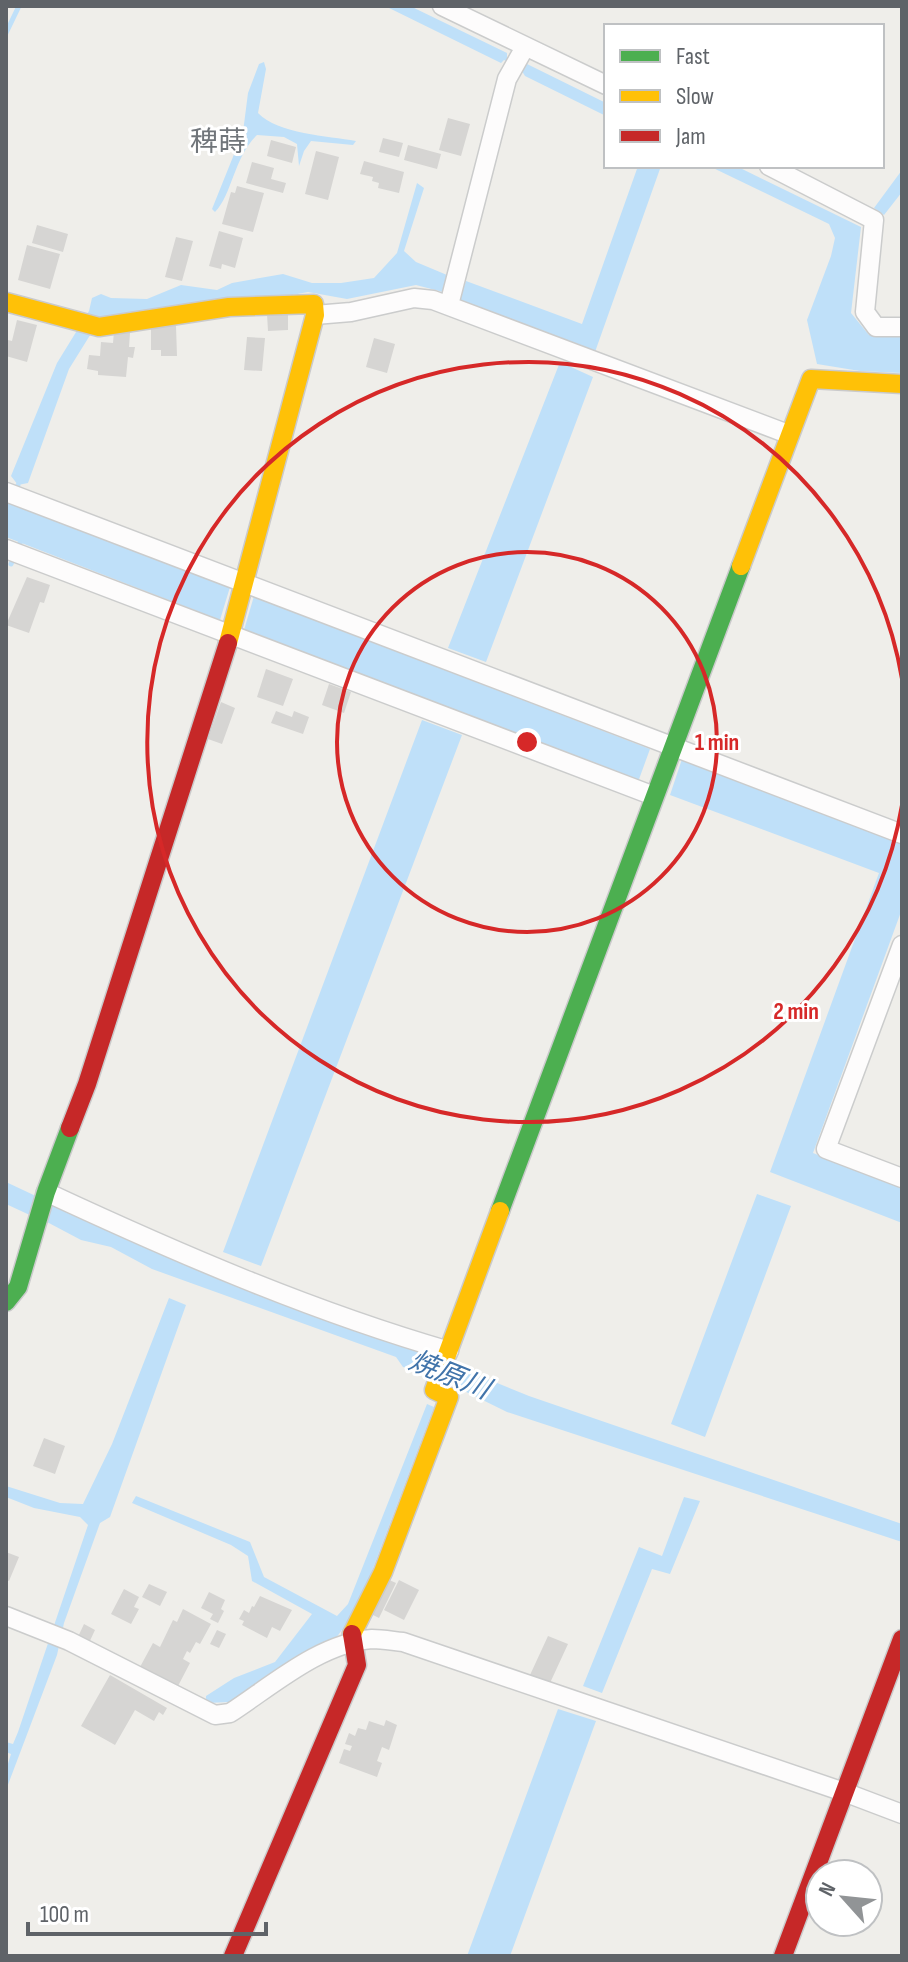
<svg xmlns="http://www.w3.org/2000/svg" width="908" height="1962" viewBox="0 0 908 1962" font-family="'Sofia Sans Condensed','Noto Sans JP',sans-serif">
  <rect width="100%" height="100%" fill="#efeeea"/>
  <path fill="#bfe0f9" d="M385,6h25l97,47v4l14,8 6,-1 79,39v13l-81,-40 -5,-8 -16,-8 -3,3z
    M264,62l2,7 -8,44c20,21 70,23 98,28l-3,4 -42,-4 -7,10 -5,15 -2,-22 -13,-7 -27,-2c-23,22 -25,60 -42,77l-3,-3 31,-77 5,-39 11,-29z
    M638,166h23l-66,186 -136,-51 7,-20 116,43z
    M709,166h27l125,61 -10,86 18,22 33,2v36l-42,-2 -43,-7 -10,-44 24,-64 4,-18 -6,-14z
    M902,170v22l-18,23 -10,-7z
    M417,183l7,5 -20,63 12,11 31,13 -4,17 -27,-7 -69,14 -39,-7 -216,40 -23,37 -41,114 -10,2 -7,-9 46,-113 32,-52 3,-13 9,-4 10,4 36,1 34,-14 36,5 15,-7 51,-9 29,9h29l33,-5 23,-25z
    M560,362l33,15 -107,285 -38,-14z
    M6,502l224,85 -10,33 -214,-83z
    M254,596l396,153 -12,33 -394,-152z
    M422,720l40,15 -201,531 -38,-14z
    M682,759l220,85v65l-89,244 89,35v35l-132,-51 109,-299 -209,-78z
    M6,1182l34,16 -6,19 -28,-13z
    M757,1194l34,12 -86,231 -34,-13z
    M52,1204c78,37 158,70 239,100 48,19 96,38 145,53l-7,18 -26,-8 -7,-10 -244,-88 -41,-22 -30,-7 -34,-18z
    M169,1298l17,7 -76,212 -10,6 -36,100 -7,32 -51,135v-20l5,-16 -5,-2v-10l7,2 5,-12 70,-207 -8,-8 -46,-9 -28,-11v-11l54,17 23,1 29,-60z
    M453,1365l76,31 373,128v18l-395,-130 -61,-30z
    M427,1404l7,3 -76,201 -22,30 -106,64 -24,1v-7l28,-18 41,-16 37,-48 -60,-33 -4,-25 -17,-11 -99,-42 4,-7 114,46 14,35 73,39 11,-12z
    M684,1497l16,4 -30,73 -18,-5 -50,124 -19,-7 56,-139 23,9z
    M558,1709l38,12 -86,235h-43z"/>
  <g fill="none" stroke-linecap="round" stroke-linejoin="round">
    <path stroke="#bfe0f9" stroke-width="5" d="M6,33l13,-27
      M11,504l7,-19
      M11,564l9,-21"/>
  </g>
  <path fill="#d6d5d3" d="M448,118l22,6 -9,32 -22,-6z
    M383,138l20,5 -4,14 -20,-5z
    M271,140l25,7 -4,16 -25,-7z
    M408,145l33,9 -4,15 -33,-9z
    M316,151l23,6 -11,43 -23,-6z
    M364,161l40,11 -5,21 -21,-5 1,-5 -7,-2 1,-4 -13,-3z
    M252,162l22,6 -3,11 15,4 -3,10 -37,-10z
    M237,186l27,7 -11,39 -31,-8 9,-32 4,1z
    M37,225l31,9 -5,18 -31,-9z
    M219,231l24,7 -8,30 -13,-4 -1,5 -12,-3z
    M176,237l17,4 -11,40 -17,-4z
    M27,245l33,9 -10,35 -32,-9z
    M288,313v17l-20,1 -1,-17z
    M17,320l20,5 -10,37 -21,-6 2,-16 4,1z
    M151,326h25l1,30h-16v-6h-10z
    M114,331l16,2 -1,14h6l-2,11 -5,-1 -2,20 -28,-2v-4l-11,-2 2,-14 11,1 1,-14 12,1z
    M247,337l18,1 -3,33 -18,-1z
    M374,338l21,6 -8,29 -21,-6z
    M27,577l23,8 -6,18 -4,-1 -11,31 -23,-8z
    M266,669l27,10 -10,27 -26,-9z
    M329,684l22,8 -7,21 -22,-8z
    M221,702l14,6 -13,36 -14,-5z
    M276,711l16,6 2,-6 15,6 -6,17 -32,-11z
    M44,1438l21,8 -10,28 -22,-8z
    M6,1552l13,5 -10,24 -3,-1z
    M387,1579l9,4 -17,35 -10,-5z
    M399,1580l20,10 -15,30 -20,-10z
    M149,1584l18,8 -7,14 -18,-9z
    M124,1589l15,8 -5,10 5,2 -8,15 -20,-10z
    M209,1592l16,8 -4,9 3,2 -6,12 -8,-4 3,-5 -12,-6z
    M260,1596l32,14 -12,21 -8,-4 -5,11 -25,-13 2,-4 -5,-2 5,-9 5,3 3,-7 2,1z
    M183,1609l28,15 -11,20 -4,-2 -6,11 -3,-2 -4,8 7,4 -12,23 -38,-19 13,-24 7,4 13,-27 4,2z
    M84,1624l11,6 -7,15 -11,-6z
    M217,1630l9,4 -7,14 -9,-4z
    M548,1636l20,8 -18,39 -20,-8z
    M110,1675l57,33 -4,7 -4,-3 -5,9 -19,-11 -20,35 -34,-19z
    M386,1720l11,5 -8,25 -7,-3 -5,14 5,2 -5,14 -38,-14 5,-14 6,2 2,-5 -7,-2 4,-11 6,3 3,-8 8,2 3,-9 15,5z"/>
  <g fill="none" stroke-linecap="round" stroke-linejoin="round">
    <defs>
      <path id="street" d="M442,6l164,79
        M769,166l105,54 -9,92 11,15h26
        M449,305l58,-226 18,-32
        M315,315l36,-3 63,-14 19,2 355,134
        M6,492l896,342
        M6,549l648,247
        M902,945l-76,204 76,29
        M46,1192c131,61 265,119 403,159
        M6,1616l63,25 146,74 15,-2c43,-28 90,-70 142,-74 10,0 21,2 31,3l441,150 58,22"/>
      <path id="fast" d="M500,1211l241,-645
        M6,1302l12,-15 28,-95 24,-64"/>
      <path id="slow" d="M6,302l93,25 130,-20 85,-3 1,11 -87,328
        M741,566l70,-187 91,5
        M352,1634l31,-62 66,-175 -15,-7 66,-179"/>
      <path id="jam" d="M70,1128l17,-44 141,-441
        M233,1956l124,-291 -5,-31
        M783,1956l119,-317"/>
    </defs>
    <use href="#street" stroke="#cbcccc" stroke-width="21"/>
    <use href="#fast" stroke="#cacacb" stroke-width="21"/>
    <use href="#slow" stroke="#cacacb" stroke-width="21"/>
    <use href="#jam" stroke="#cacacb" stroke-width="21"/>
    <use href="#street" stroke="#fdfcfc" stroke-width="18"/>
    <use href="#fast" stroke="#4caf50" stroke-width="18"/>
    <use href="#slow" stroke="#ffc107" stroke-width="18"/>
    <use href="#jam" stroke="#c62828" stroke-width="18"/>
  </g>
  <g fill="none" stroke="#d62828" stroke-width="4">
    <circle cx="527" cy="742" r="190"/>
    <path d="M902 805A380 380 0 1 1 902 679"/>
  </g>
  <g text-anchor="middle" stroke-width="6" stroke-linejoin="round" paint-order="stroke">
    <g font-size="28" fill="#70757a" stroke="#fff">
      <text x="218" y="151">稗蒔</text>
    </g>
    <g font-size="28" font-style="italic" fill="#4174aa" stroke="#fff">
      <text transform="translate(450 1374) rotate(22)" y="10">焼原川</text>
    </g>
  </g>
  <circle cx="527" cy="742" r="12" fill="#d62828" stroke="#fff" stroke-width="4"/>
  <g font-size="24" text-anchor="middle" font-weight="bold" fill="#d62828" stroke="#fff" stroke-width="6" stroke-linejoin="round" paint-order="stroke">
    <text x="717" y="750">1 min</text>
    <text x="796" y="1019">2 min</text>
  </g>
  <rect width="908" height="1962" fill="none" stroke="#5f6368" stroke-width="16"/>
  <rect x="604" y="24" width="280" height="144" fill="#ffffff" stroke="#bfc1c3" stroke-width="2"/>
  <rect x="620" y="50" width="40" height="12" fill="#4caf50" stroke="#bfc1c3" stroke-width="2"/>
  <text x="676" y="64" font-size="24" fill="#5f6368">Fast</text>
  <rect x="620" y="90" width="40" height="12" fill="#ffc107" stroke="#bfc1c3" stroke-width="2"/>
  <text x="676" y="104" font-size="24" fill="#5f6368">Slow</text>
  <rect x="620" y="130" width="40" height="12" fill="#c62828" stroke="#bfc1c3" stroke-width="2"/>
  <text x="676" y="144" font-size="24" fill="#5f6368">Jam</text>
  <g transform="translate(844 1898) rotate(297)"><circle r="38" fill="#ffffff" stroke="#bfc1c3" stroke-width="2"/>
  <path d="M0-6L14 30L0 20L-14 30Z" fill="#919496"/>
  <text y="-12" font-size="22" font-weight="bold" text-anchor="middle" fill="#5f6368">N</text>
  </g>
  <path d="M28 1922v12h238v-12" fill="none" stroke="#5f6368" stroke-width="4"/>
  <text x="40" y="1922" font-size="24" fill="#5f6368" stroke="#ffffff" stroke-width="6" paint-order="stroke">100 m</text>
</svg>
